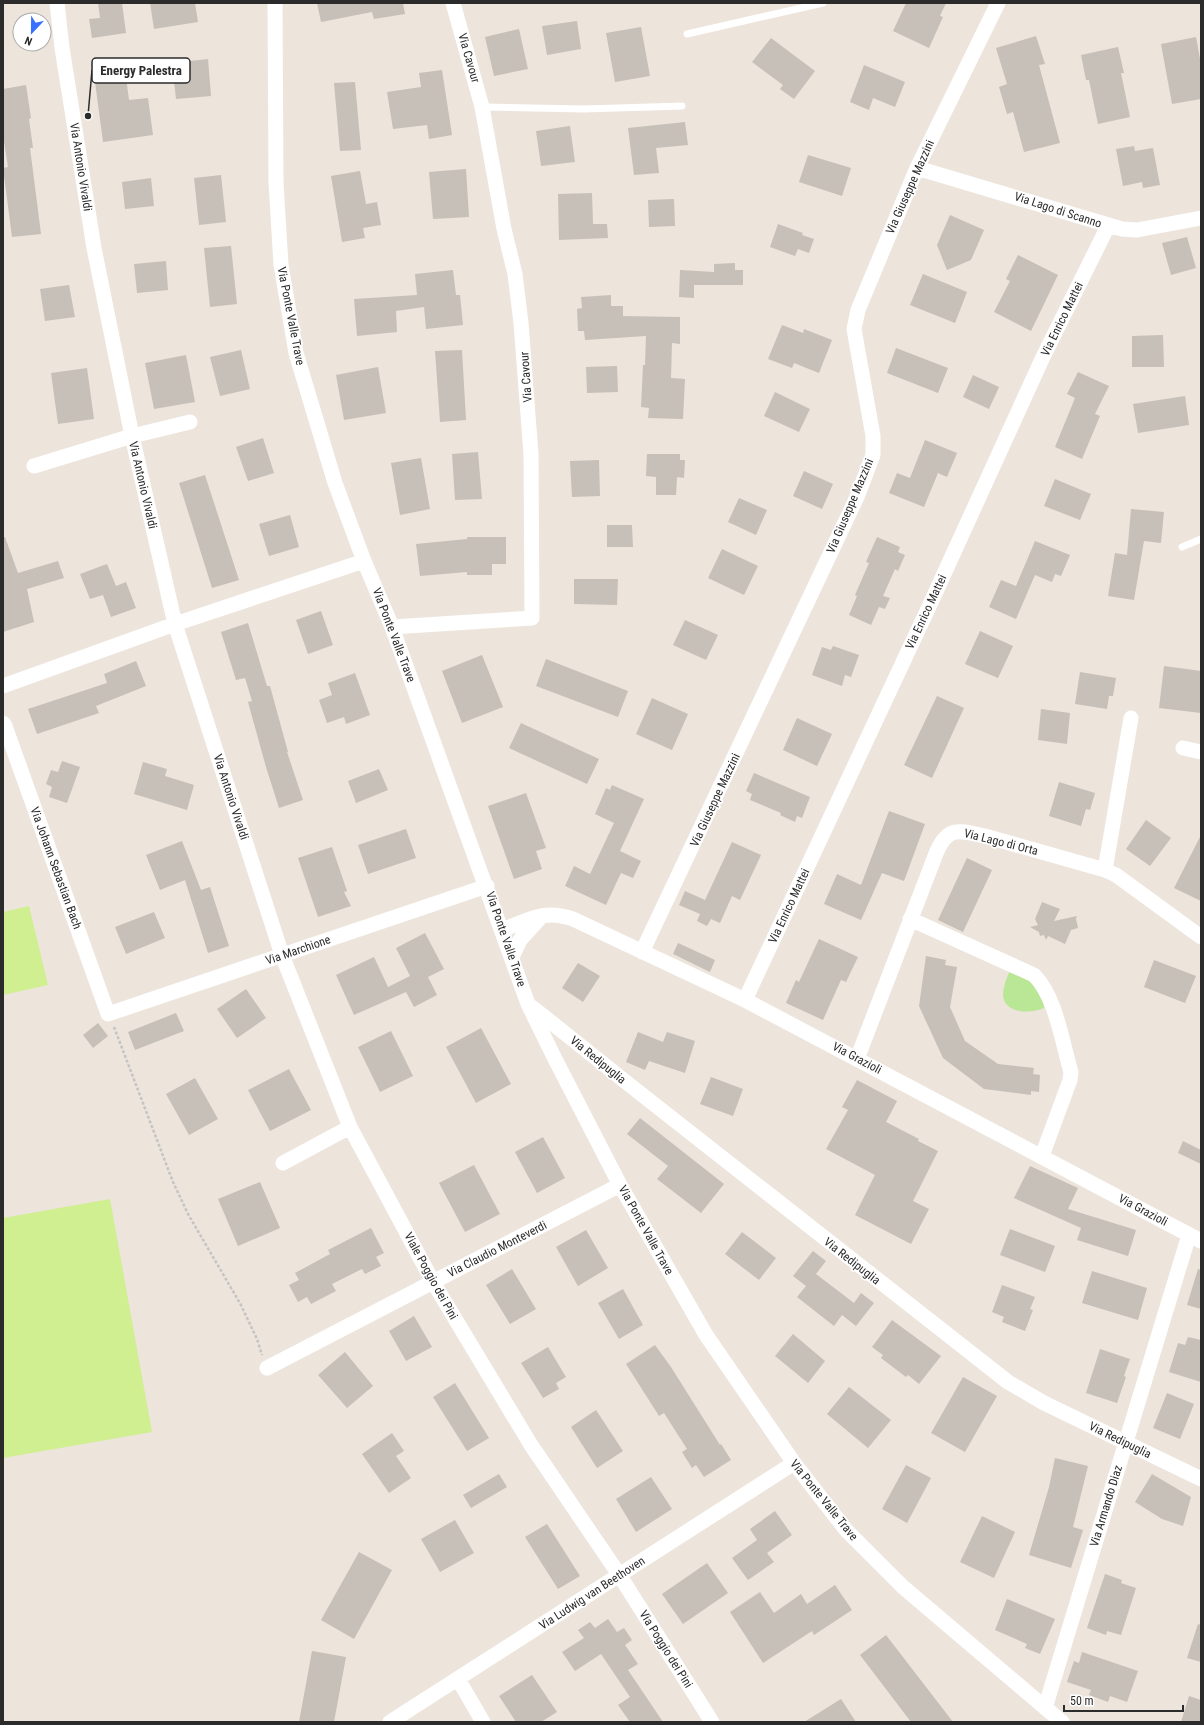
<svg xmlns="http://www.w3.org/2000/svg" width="1204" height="1725" viewBox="0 0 1204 1725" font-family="'Roboto Condensed',sans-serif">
  <rect width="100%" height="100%" fill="#ede4dc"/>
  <path fill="#b9e796" d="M1010,970l20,9 13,20 1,9c-13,6 -40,6 -41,-13 0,-9 4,-17 7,-25z"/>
  <path fill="#d0ef91" d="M29,906l19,79 -45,10v-83z
    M110,1199l42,233 -149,26v-240z"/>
  <path fill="#c6c0b8" d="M98,3h24l4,30 -34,5 -3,-19 11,-1z
    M150,3h45l3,19 -44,7z
    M317,3h86l2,11 -31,5 -2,-7 -51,10z
    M906,3h40l-6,13 3,1 -14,31 -36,-17z
    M577,21l4,28 -34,6 -5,-29z
    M641,27l9,49 -35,6 -9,-49z
    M519,29l9,40 -34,7 -9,-39z
    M1036,36l9,28 -6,1 21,78 -36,9 -11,-40 -6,2 -8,-27 8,-3 -11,-36z
    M1196,37l5,27v35l-29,5 -11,-60z
    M771,38l44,33 -21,28 -14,-10 3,-4 -31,-23z
    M1118,47l6,26h-3l9,44 -32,7 -9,-44h-3l-5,-25z
    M208,59l3,37 -35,3 -4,-36z
    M124,62l5,38 19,-2 5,37 -50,7 -10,-75z
    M864,65l41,17 -10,25 -22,-9 -4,12 -19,-8z
    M442,70l10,65 -23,4 -2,-14 -34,4 -6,-37 34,-5 -2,-14z
    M355,82l6,68 -21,1 -6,-68z
    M26,85l5,33 -2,1 4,29h-3l11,86 -29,3 -9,-69 5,-1 -5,-32v-46z
    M685,122l3,23 -32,3 3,25 -25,2 -6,-47z
    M570,126l5,36 -34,4 -5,-35z
    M1134,146l1,5 18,-3 7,37 -17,3 -1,-6 -19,4 -7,-37z
    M808,155l43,13 -9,28 -43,-14z
    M466,169l3,48 -36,2 -4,-47z
    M360,171l6,33 11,-2 4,23 -18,3 2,10 -23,4 -11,-66z
    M221,175l5,47 -27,3 -5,-47z
    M151,178l3,28 -29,3 -3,-27z
    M592,193l1,31h14l1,14 -49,2 -1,-46z
    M674,199l1,27 -26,1 -1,-27z
    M950,215l34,15 -13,30 -24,10 -10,-25z
    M778,224l25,9 -1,2 12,4 -5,14 -11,-4 -3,7 -25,-9z
    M1187,237l9,31 -25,7 -9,-32z
    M231,246l6,58 -27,3 -6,-59z
    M1018,255l40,20 -27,56 -37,-19 16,-31 -4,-2z
    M166,261l2,29 -31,3 -3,-29z
    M735,263v7h8v15h-49v13l-15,-1 1,-27 34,2v-8z
    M453,270l3,25h4l3,30 -37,4 -2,-22 -28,4 1,21 -40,4 -3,-37 63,-4 -2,-21z
    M923,274l44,18 -12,31 -45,-18z
    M69,285l6,32 -30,4 -5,-32z
    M611,295v11h12v10l57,1v27l-8,-1 -1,35 14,1 -2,40 -35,-1 1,-10 -8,-1 2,-42h2l1,-29 -61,4 -1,-9h-6l-1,-22 5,-1 -1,-11z
    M782,325l21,8 1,-4 28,11 -13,33 -25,-10 -2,5 -24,-9z
    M1163,335l1,32h-32v-31z
    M896,348l52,20 -10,25 -51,-20z
    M241,350l9,39 -30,7 -10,-39z
    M462,350l4,70 -26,2 -5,-71z
    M186,355l9,47 -41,7 -9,-46z
    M617,366l1,26 -31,1 -1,-26z
    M378,367l8,46 -42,7 -8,-45z
    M87,368l7,51 -36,5 -7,-51z
    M1078,372l31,14 -14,28 5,2 -18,43 -27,-12 20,-49 -8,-4z
    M973,375l26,12 -10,22 -26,-12z
    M775,392l35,17 -11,23 -35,-16z
    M1185,396l4,29 -51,8 -5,-29z
    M263,438l11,35 -26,8 -12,-34z
    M925,440l32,13 -10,24 -9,-4 -14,34 -35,-14 8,-20 13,5z
    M478,452l4,47 -27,1 -3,-46z
    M647,454h33v6h5l-1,18 -7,-1 -1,18h-20v-18l-10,-1z
    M421,458l9,51 -30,6 -9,-52z
    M599,460l1,36 -28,1 -2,-36z
    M804,471l29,13 -11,25 -29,-13z
    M205,475l34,105 -27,8 -33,-105z
    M1055,479l36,15 -11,26 -36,-14z
    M739,498l28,12 -11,25 -28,-13z
    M1131,509l33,3 -3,31 -17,-2 -10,59 -26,-4 7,-43 12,2z
    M290,515l9,32 -30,9 -10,-32z
    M607,525h25l1,22h-26z
    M3,537h2l13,36 40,-12 6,17 -37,11 7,33 -31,10z
    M467,537h39v27h-14v11h-25v-3l-47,4 -4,-32 51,-5z
    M877,537l23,10 -2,5 7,3 -7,16 -3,-2 -12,27 7,2 -5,11 -6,-2 -8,18 -22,-10 8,-19 -2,-1 14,-32 -3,-1z
    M1035,541l35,14 -9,21 -6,-2 -3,8 -17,-7 -19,44 -27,-12 12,-27 15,6z
    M722,549l36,17 -14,29 -36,-17z
    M107,564l9,22 10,-4 10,26 -25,9 -8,-22 -13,4 -10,-25z
    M574,579h44l-1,26 -43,-1z
    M321,611l12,34 -25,9 -12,-34z
    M685,620l33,15 -12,25 -33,-15z
    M248,623l19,63h3l18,66h-1l16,48 -24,8 -13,-41 -18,-65 4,-1 -7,-23 -9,2 -15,-48z
    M980,631l33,15 -15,32 -33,-14z
    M833,646l26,9 -8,22 -6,-2 -3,11 -30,-11 10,-28 9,3z
    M482,655l21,52 -41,16 -20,-52z
    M546,659l82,32 -10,26 -82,-31z
    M136,661l10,25 -50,20 3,7 -62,21 -9,-25 79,-26 -3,-9z
    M1164,666l37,5v42l-42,-5z
    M1080,672l36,6 -3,18h-4l-2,13 -32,-5z
    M355,673l15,42 -24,9 -2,-7 -17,6 -8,-23 13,-5 -4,-12z
    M937,696l27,12 -32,70 -28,-13z
    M652,698l36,16 -16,36 -36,-16z
    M1041,709l29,4 -3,31 -29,-4z
    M797,718l35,16 -15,32 -34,-16z
    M521,723l78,36 -12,25 -78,-36z
    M62,761l18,6 -13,36 -18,-6 3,-10 -6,-3 5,-14 7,2z
    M143,762l24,7 -2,7 29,9 -7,25 -53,-16z
    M379,769l9,21 -32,13 -8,-22z
    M754,773l56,24 -8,21 -5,-2 -2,6 -15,-7 1,-2 -31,-13 2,-6 -6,-3z
    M1059,782l36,11 -5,17 -4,-1 -5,17 -32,-10z
    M612,785l32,14 -24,52 21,10 -8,17 -12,-5 -15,32 -41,-19 9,-20 16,8 24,-51 -19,-9 11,-26 4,2z
    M526,793l20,55 -10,3 6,18 -28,10 -26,-73z
    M889,811l36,13 -21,57 -22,-8 -21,47 -37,-16 13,-30 24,11z
    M1146,820l25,18 -21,28 -24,-17z
    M406,829l10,29 -48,16 -10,-29z
    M1201,835v66l-27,-13z
    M182,841l19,49 9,-3 19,59 -21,7 -23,-73 -25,10 -14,-35z
    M732,842l29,13 -21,45 -8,-4 -12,27 -9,-4 -4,7 -10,-5 3,-7 -21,-9 6,-14 20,9z
    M332,847l15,44 -3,1 7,14 -33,11 -20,-59z
    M967,858l25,12 -29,62 -25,-12z
    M1042,902l18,7 -6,12 23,-5 -1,3 2,9 -7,2 -6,14 -17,-8 -2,4 -2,-5 -4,1 -1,-4 -9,-5 8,-2 -3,-6z
    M154,912l11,26 -39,16 -11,-27z
    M425,933l19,36 -16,8 9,18 -23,12 -8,-15 -52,23 -18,-40 38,-18 14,30 22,-11 -14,-28z
    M819,939l39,18 -12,25 -5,-2 -18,40 -37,-17 10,-23 3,2z
    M678,943l37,17 -5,12 -37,-18z
    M926,956l20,4 -1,5 12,2 -7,40 15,34 33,23 36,4 -1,6 7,1 -1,17 -8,-1v4l-47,-6 -41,-31 -24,-52z
    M1154,960l42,16 -11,27 -41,-16z
    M578,963l22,13 -17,26 -21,-14z
    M246,989l20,29 -29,20 -20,-29z
    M176,1013l8,18 -49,19 -7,-18z
    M98,1023l10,13 -15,12 -10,-13z
    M481,1028l30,56 -35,19 -30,-56z
    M391,1031l22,45 -33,16 -22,-45z
    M638,1032l25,10 4,-10 28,9 -10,32 -36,-12 -4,9 -19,-8z
    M289,1069l22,41 -41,21 -22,-41z
    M711,1077l32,12 -10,27 -33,-12z
    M195,1078l23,41 -29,16 -23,-41z
    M857,1080l40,21 -11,21 33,17 -1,2 20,10 -25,50 16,8 -18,35 -56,-29 20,-40 -49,-26 22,-39 -6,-3z
    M640,1118l84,66 -23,29 -44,-34 11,-13 -41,-32z
    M543,1137l22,41 -28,15 -22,-41z
    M1183,1141l18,9v14l-23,-11z
    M474,1165l26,49 -35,18 -26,-49z
    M1030,1166l48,22 -10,21 68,21 -8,26 -51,-16 4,-12 -67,-30z
    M260,1182l20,46 -42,18 -20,-47z
    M371,1228l13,25 -8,4 5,9 -16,8 -3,-5 -30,15 4,7 -25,13 -4,-7 -9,5 -9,-17 10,-5 -4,-7 35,-19 -2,-4z
    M1010,1229l45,17 -10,26 -45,-17z
    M586,1230l22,38 -30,18 -22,-39z
    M742,1232l34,26 -17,22 -34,-26z
    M813,1251l13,10 -10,13 38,29 7,-10 13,10 -18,23 -14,-11 -8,11 -37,-29 9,-11 -13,-10z
    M512,1269l24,40 -26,15 -24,-39z
    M1198,1269l3,1v39l-14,-4z
    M1092,1271l55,17 -9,32 -56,-17z
    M1002,1285l33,12 -5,12 3,1 -8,21 -23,-9 2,-5 -12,-5z
    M623,1289l20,36 -24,14 -21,-36z
    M414,1316l18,31 -26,14 -17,-30z
    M892,1320l49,36 -22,28 -11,-9 -2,2 -25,-19 2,-3 -11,-8z
    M793,1334l32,27 -17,22 -33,-27z
    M1188,1337l13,3v42l-32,-10 9,-29 7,2z
    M655,1345l16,22 49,78 1,-1 10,16 -27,17 -8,-12 -4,3 -10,-16 5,-3 -23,-36 -5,3 -33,-52z
    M548,1347l18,30 -10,6 3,6 -16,9 -22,-35z
    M1100,1349l30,10 -6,17 2,1 -9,26 -31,-10z
    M345,1352l28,34 -26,22 -29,-33z
    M963,1377l34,19 -32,56 -34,-19z
    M455,1383l34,55 -22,13 -34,-54z
    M849,1387l42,33 -23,28 -41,-34z
    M1167,1393l27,11 -14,35 -27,-11z
    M596,1410l27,41 -26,17 -26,-41z
    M392,1433l12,18 -8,5 15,22 -22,15 -27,-39z
    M1055,1458l33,8 -15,61 10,3 -12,38 -42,-13 20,-68z
    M906,1465l25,13 -24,45 -25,-14z
    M499,1474l8,13 -36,21 -8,-13z
    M1152,1474l39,23 -8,29 -21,-7 -27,-17z
    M651,1477l21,32 -36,23 -20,-33z
    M775,1511l17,24 -25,18 7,9 -26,18 -16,-22 25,-18 -7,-11z
    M982,1516l33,16 -21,46 -34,-16z
    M455,1520l19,33 -34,19 -19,-33z
    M547,1524l33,52 -22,13 -33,-52z
    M359,1552l33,18 -38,69 -33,-19z
    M707,1563l21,30 -45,31 -21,-30z
    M1105,1574l17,6 -1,3 15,5 -15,47 -14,-4 -1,4 -19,-7z
    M835,1585l17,25 -38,25 -2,-4 -49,32 -33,-51 30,-20 14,21 27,-19 6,10z
    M1007,1599l48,20 -15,35 -15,-6 2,-4 -32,-14z
    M608,1619l9,13 7,-4 8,12 -7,5 13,19 -10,6 35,52h-33l-12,-17 12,-8 -29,-43 -26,17 -13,-19 22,-14 -6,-8 12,-8 5,6z
    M1198,1624l3,1v37l-14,-4z
    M886,1635l67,87h-42l-51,-67z
    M312,1651l34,6 -12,65h-35z
    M1082,1652l56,19 -11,31 -17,-6 -2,6 -19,-7 2,-5 -24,-8 7,-21 5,2z
    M532,1675l25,37 -16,10h-25l-17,-26z
    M1189,1696l12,4v22h-20z
    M841,1699l15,23h-52z"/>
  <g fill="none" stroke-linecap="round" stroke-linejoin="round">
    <path stroke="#c4c4c4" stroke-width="2.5" stroke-dasharray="3 2" stroke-linecap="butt" d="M114,1027l59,155 15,32 53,91 16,34 5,16"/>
    <path stroke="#fff" stroke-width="7" d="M687,34l136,-31
      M482,107l102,2 98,-3
      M1182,547l19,-8"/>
    <path stroke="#fff" stroke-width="15" d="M57,3l5,45 32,200 38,188 43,188 107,331 68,172 83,155 98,163 89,131 92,146
      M275,3l1,180 5,82 15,88 39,130 29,78 28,66 136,377 27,55 65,126 86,150 88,128 52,67 57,57 159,135
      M917,168l205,61 15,1 64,-12
      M34,466l98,-30 58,-14
      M392,627l140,-9 -1,-164 -10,-131 -6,-49 -11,-45 -22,-122 -29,-104
      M3,686l172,-62 189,-63
      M3,723l2,3 103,288 379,-128
      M1183,748l18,4
      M1105,870l26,-152
      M910,919l124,56c22,22 28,67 37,97l-1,8 -28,76
      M503,930c26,-11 42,-21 70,-11l172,81 456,241
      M642,952l215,-455 16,-42v-19l-19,-107 4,-19 59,-142 81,-165
      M512,957l8,-17 20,-22
      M745,1000l188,-402 110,-241 65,-131
      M532,1007l99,79 377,296 36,21 157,76
      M857,1059l80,-208c12,-26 24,-20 48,-15l120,34 11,5 85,62
      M283,1163l67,-36
      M267,1368l353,-183
      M458,1679l25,43
      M1045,1708l144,-473
      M390,1722l404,-259"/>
  </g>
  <g text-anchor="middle" stroke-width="3.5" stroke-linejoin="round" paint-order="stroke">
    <g font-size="12" fill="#2b2b2b" stroke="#fff">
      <text transform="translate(469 58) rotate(74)" y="4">Via Cavour</text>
      <text transform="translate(81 167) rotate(81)" y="4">Via Antonio Vivaldi</text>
      <text transform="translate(910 187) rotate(-66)" y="4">Via Giuseppe Mazzini</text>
      <text transform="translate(1058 210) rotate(18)" y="4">Via Lago di Scanno</text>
      <text transform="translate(291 316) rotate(79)" y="4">Via Ponte Valle Trave</text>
      <text transform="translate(1062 319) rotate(-64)" y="4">Via Enrico Mattei</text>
      <text transform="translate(526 377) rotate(-94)" y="4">Via Cavour</text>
      <text transform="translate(143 485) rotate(77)" y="4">Via Antonio Vivaldi</text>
      <text transform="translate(850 506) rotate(-67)" y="4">Via Giuseppe Mazzini</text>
      <text transform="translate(926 612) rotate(-65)" y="4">Via Enrico Mattei</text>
      <text transform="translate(394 635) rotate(69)" y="4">Via Ponte Valle Trave</text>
      <text transform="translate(231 797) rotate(72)" y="4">Via Antonio Vivaldi</text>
      <text transform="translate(715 800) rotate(-65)" y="4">Via Giuseppe Mazzini</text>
      <text transform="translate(1001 842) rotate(14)" y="4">Via Lago di Orta</text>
      <text transform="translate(56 868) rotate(70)" y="4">Via Johann Sebastian Bach</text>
      <text transform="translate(789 906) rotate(-65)" y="4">Via Enrico Mattei</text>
      <text transform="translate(506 939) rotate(71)" y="4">Via Ponte Valle Trave</text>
      <text transform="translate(298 950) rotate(-19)" y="4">Via Marchione</text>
      <text transform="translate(857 1058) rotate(28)" y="4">Via Grazioli</text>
      <text transform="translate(598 1060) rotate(39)" y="4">Via Redipuglia</text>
      <text transform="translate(1143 1210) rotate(28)" y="4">Via Grazioli</text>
      <text transform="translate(646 1230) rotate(61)" y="4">Via Ponte Valle Trave</text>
      <text transform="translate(497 1249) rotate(-27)" y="4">Via Claudio Monteverdi</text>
      <text transform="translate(852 1261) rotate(38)" y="4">Via Redipuglia</text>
      <text transform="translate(431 1276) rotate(61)" y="4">Viale Poggio dei Pini</text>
      <text transform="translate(1120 1440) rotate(26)" y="4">Via Redipuglia</text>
      <text transform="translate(824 1500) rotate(51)" y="4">Via Ponte Valle Trave</text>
      <text transform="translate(1106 1506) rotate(-73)" y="4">Via Armando Diaz</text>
      <text transform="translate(592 1593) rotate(-33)" y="4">Via Ludwig van Beethoven</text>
      <text transform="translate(666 1649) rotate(58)" y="4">Via Poggio dei Pini</text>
    </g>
  </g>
  <path fill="none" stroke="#2b2b2b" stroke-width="1.5" d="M88 116L92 70"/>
  <circle fill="#2b2b2b" stroke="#fff" stroke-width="1.5" cx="88" cy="116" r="4"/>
  <rect fill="#fff" stroke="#2b2b2b" stroke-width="1.5" x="92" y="58" width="98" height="25" rx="4"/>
  <g font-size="13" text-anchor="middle" font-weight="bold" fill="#2b2b2b">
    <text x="141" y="75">Energy Palestra</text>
  </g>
  <rect width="1204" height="1725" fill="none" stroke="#2b2b2b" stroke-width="8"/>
  <g transform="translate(32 32) rotate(202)"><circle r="19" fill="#ffffff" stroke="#aaaaaa"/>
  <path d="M0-3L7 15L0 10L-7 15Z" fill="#3870ff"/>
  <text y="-6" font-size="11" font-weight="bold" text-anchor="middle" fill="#2b2b2b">N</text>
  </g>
  <path d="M1064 1705v6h119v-6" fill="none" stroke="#2b2b2b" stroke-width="2"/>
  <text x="1070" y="1705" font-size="12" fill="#2b2b2b" stroke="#ffffff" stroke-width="3" paint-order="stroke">50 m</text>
</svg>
